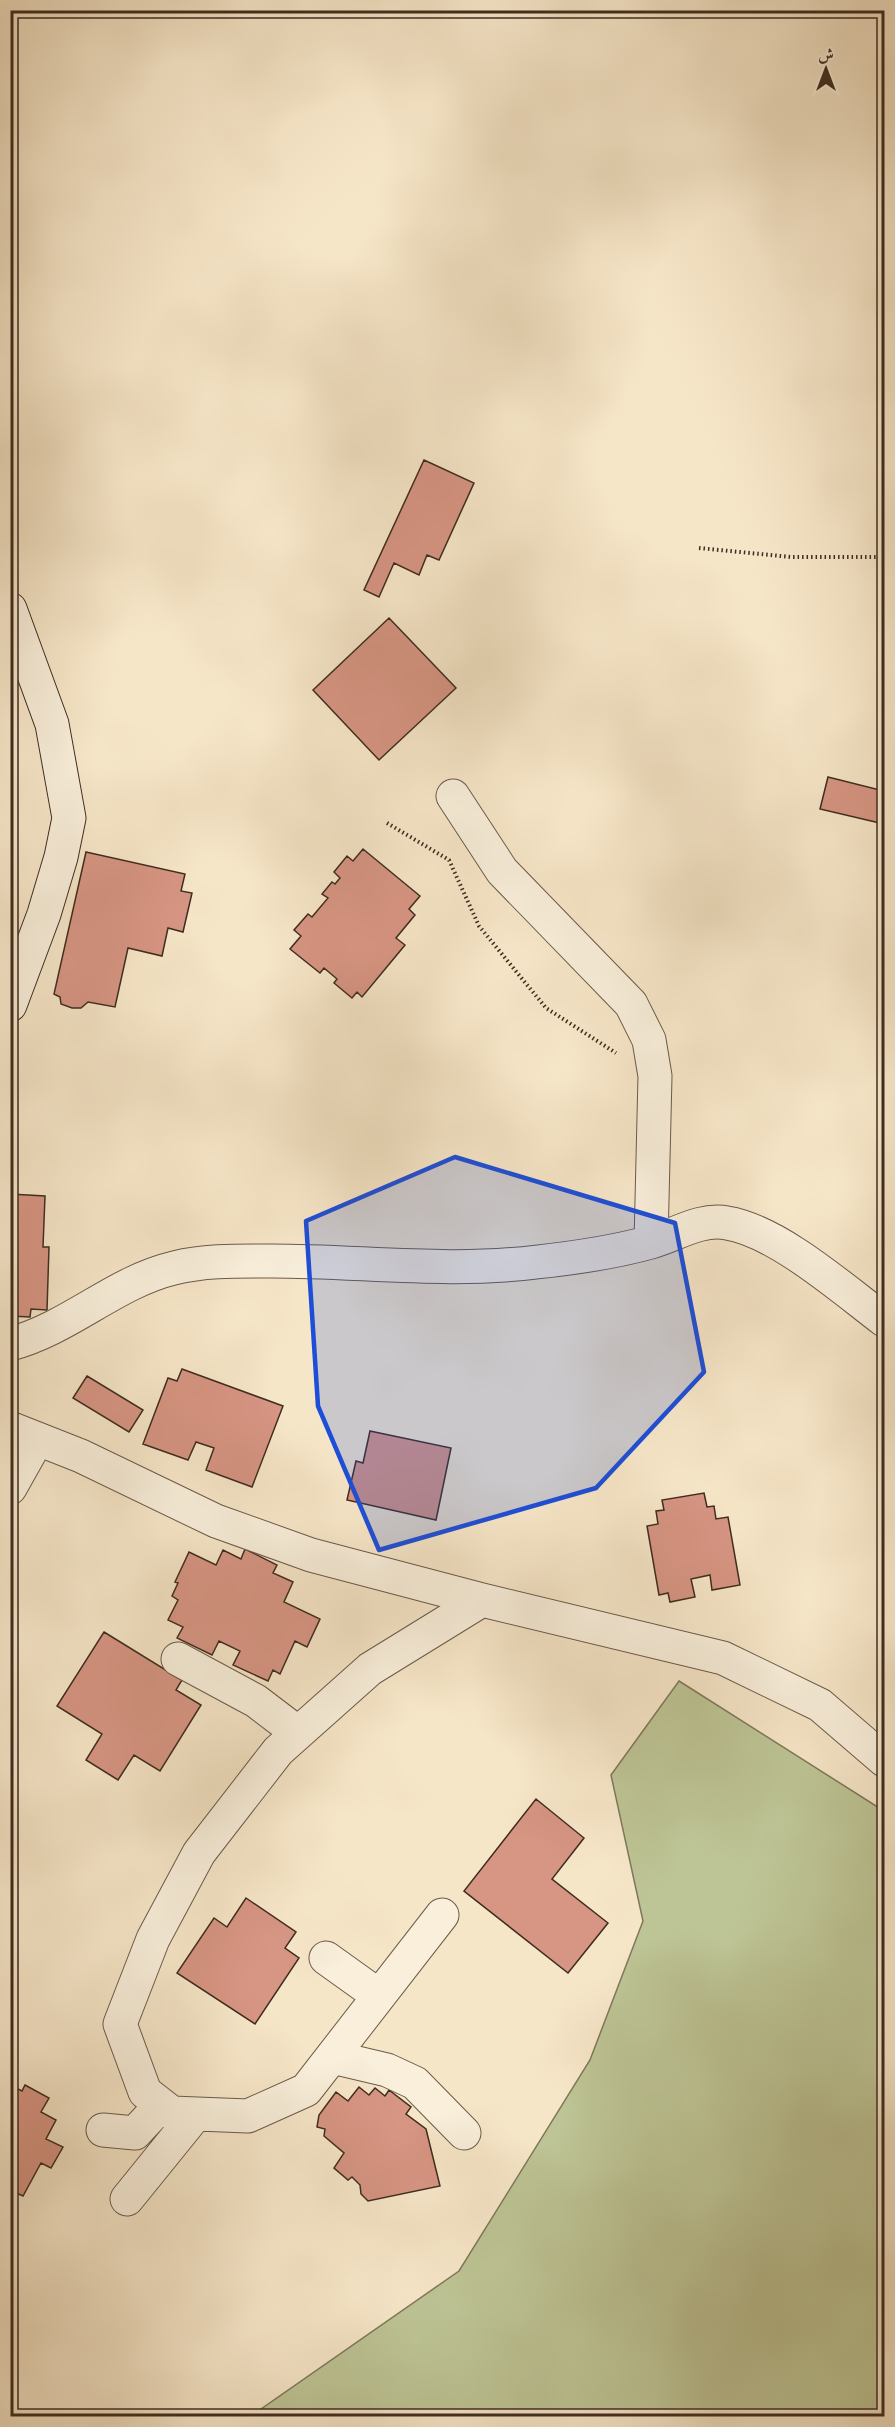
<svg xmlns="http://www.w3.org/2000/svg" width="895" height="2427" viewBox="0 0 895 2427" font-family="Alegreya,Amiri,serif">
  <rect width="100%" height="100%" fill="#f6e6c8"/>
  <filter id="stains"><feTurbulence type="fractalNoise" baseFrequency=".00333" numOctaves="4"/><feColorMatrix values="0 0 0 0 .2 0 0 0 0 .09 0 0 0 0 .02 0 0 0 .5 -.17"/></filter>
  <radialGradient id="worn" r=".72"><stop offset=".6" stop-color="#630" stop-opacity="0"/><stop offset="1" stop-color="#630" stop-opacity=".3"/></radialGradient>
  <path fill="#bdc495" stroke="#7e785a" stroke-width="1.5" d="M679,1681l205,130v605h-633l208,-145 131,-211 53,-139 -32,-146z"/>
  <path fill="#d79583" stroke="#3e2c20" stroke-width="1.5" d="M424,460l50,23 -35,77 -12,-5 -8,20 -25,-12 -15,34 -15,-7z
    M389,618l67,70 -77,72 -66,-70z
    M828,777l56,14v33l-64,-15z
    M363,849l57,47 -11,13 6,6 -19,23 9,7 -43,52 -5,-5 -5,6 -18,-15 3,-4 -13,-11 -4,5 -30,-24 11,-13 -7,-6 14,-16 4,3 16,-19 -6,-4 10,-12 3,2 5,-6 -6,-6 13,-16 6,5z
    M86,852l99,22 -4,17 11,2 -9,39 -15,-4 -6,28 -34,-8 -13,59 -27,-5 -7,6h-9l-11,-4 -1,-7 -6,-3z
    M10,1194l35,2 -2,51h6l-2,63 -16,-1 -1,8 -20,-1z
    M182,1369l101,37 -31,81 -46,-17 8,-22 -18,-6 -8,18 -45,-16 25,-66 9,3z
    M87,1376l56,34 -14,22 -56,-34z
    M370,1431l81,17 -15,72 -89,-20 9,-39 7,2z
    M704,1493l3,14 7,-1 2,13 12,-2 12,68 -28,5 -2,-15 -19,4 4,18 -25,5 -2,-9 -9,2 -12,-69 11,-2 -2,-13 8,-1 -2,-10z
    M245,1549l32,16 -4,8 20,9 -9,20 36,17 -13,28 -12,-6 -15,33 -7,-4 -5,11 -35,-16 7,-14 -21,-10 -7,14 -35,-17 6,-11 -15,-7 10,-20 -6,-4 6,-13 -3,-1 14,-30 27,13 7,-15 18,9z
    M104,1632l78,48 -6,10 25,15 -41,66 -26,-16 -16,25 -32,-20 16,-26 -45,-28z
    M536,1799l48,39 -32,41 56,44 -40,50 -104,-82z
    M246,1898l50,34 -11,16 14,10 -44,66 -78,-51 37,-55 13,9z
    M25,2085l24,13 -8,14 15,8 -10,19 17,8 -12,21 -10,-5 -18,33 -11,-5 -2,3v-104l2,-4 10,5z
    M359,2087l10,8 6,-7 10,8 4,-6 22,17 -5,7 20,15 14,57 -72,15 -7,-7 -1,-9 -8,-8 -4,3 -14,-12 10,-15 -20,-17 1,-7 -8,-2 2,-12 17,-23 12,9z"/>
  <g fill="none" stroke-linecap="round" stroke-linejoin="round">
    <defs>
      <path id="street" d="M453,796l49,75 129,133 18,36 6,36 -4,166
        M10,1344c60,-16 105,-62 164,-76 31,-8 66,-7 98,-7 88,0 177,12 265,1 37,-4 78,-10 114,-20 25,-7 49,-24 76,-19 50,8 116,66 157,97
        M10,1428l71,28 135,65 95,34 171,45 241,58 97,47 64,55
        M10,1488l27,-48
        M178,1659l78,42 42,32
        M442,1915l-136,175 -58,26 -76,-3 -27,-21 -25,-68 33,-85 46,-86 79,-102 92,-82 112,-69
        M326,1958l53,38
        M332,2057l55,13 28,13 49,50
        M103,2130l32,3 26,-28
        M127,2199l68,-84"/>
      <path id="secondary" d="M10,609l42,115 17,94 -8,39 -17,57 -34,91"/>
    </defs>
    <use href="#street" stroke="#6c5a4a" stroke-width="35"/>
    <use href="#secondary" stroke="#3e2c20" stroke-width="35"/>
    <path stroke="#3e2c20" stroke-width="4" stroke-dasharray="1.5 3" stroke-linecap="butt" d="M699,548l92,9h93
      M387,823l62,37 30,66 67,82 70,45"/>
    <use href="#street" stroke="#f9efdb" stroke-width="33"/>
    <use href="#secondary" stroke="#f9efdb" stroke-width="33"/>
  </g>
  <path fill="#1d4ed8" fill-opacity="0.2" stroke="#1d4ed8" stroke-width="4.5" stroke-linejoin="round" d="M455,1157l220,66 29,149 -108,116 -217,62 -61,-144 -12,-185z"/>
  <rect width="895" height="2427" fill="none" stroke="#f6e6c8" stroke-width="36"/>
  <rect x="12" y="12" width="871" height="2403" fill="none" stroke="#3e2c20" stroke-width="3"/>
  <rect x="18" y="18" width="859" height="2391" fill="none" stroke="#3e2c20" stroke-width="1.5"/>
  <g transform="translate(826 69)" stroke="#f9efdb" stroke-width="4.5" paint-order="stroke">
  <path d="M0-4.5L10 22L0 15L-10 22Z" fill="#3e2c20"/>
  <text y="-9" font-size="16" font-weight="bold" text-anchor="middle" fill="#3e2c20">ش</text>
  </g>
  <rect width="100%" height="100%" filter="url(#stains)"/>
  <rect width="100%" height="100%" fill="url(#worn)"/>
</svg>
